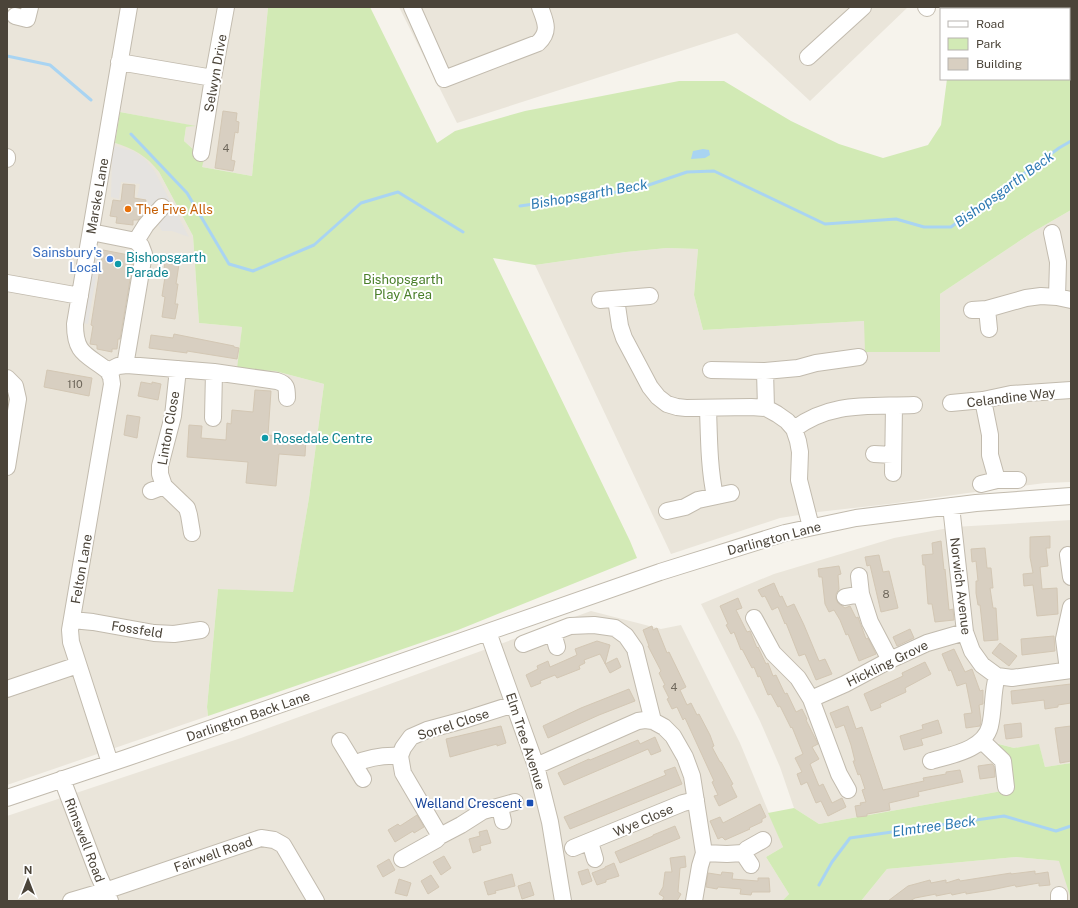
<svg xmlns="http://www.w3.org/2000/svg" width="1078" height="908" viewBox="0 0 1078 908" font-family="'Public Sans',sans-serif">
  <rect width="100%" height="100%" fill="#f6f3ec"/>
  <path fill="#eae5da" d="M7,7h261l-16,169 -50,-9 -9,-10 1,-7 -10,-9 2,-14 8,-1 -74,-14 -5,31 15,4 12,7 11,10 6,8 34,64 6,87 43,4 -4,41 37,3 49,13 -15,114 -16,95 -75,-4 -11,118 1,9 -201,69z
    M399,7h509l-98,94 -73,-68 -280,90z
    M1071,210v272l-26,1 -77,10 -79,11 -71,8 -38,6 -109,36 -136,-289 91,-13 41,-4 31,1 -4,46 9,35 161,-9 76,31v-58l93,-62z
    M1071,520v243l-26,4 -6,-22 -25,3 -22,-6 21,47 -194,35 -25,-16 -14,-41 -20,-46 -59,-117 73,-30 120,-36 60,-11z
    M591,611l70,18 20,-4 59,118 43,104 -17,10 23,37 -7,7h-775v-85l234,-78z
    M1016,857l43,4 12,-3v43h-210l26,-32z"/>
  <path fill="#d2eab5" d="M268,7h102l67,136 18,-12 70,-20 154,-30h45l67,40 48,23 44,14 45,-13 13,-20 6,-46h122v-70h-113v-2h115v203l-38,22 -93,62v58h-75l-1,-31 -161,9 -9,-35 4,-46 -31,-1 -41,4 -91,13 -42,-7 137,283 7,17 -179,72 -250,86 -1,-9 11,-118 75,3 16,-94 15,-114 -49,-13 -38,-2 5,-42 -43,-4 -6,-87 -34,-64c-12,-16 -25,-23 -44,-29l5,-31 76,14 -10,1 -2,14 10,9 -1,7 11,2 -2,8 50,9z
    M991,742l23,6 25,-4 6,23 26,-4v136l-12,-38 -43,-4 -129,12 -26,32h-79l7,-7 -23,-37 17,-10 -15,-34 26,-5 25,16 194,-35z"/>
  <path fill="#e5e3e0" d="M115,146l18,5 12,8 10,13 34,65 -17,-6h-10l-6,-10 -12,2 4,-23 -11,-3 3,-13 -19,-2 -2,17 -8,-2 1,-39z
    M96,247l5,1 -13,76 -5,-1z"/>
  <path fill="#a9d4f2" d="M703,149l6,1 1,5 -5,3 -14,1 2,-8z"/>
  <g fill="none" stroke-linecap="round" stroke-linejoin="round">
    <path stroke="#a9d4f2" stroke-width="3" d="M7,56l43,9 41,35
      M131,134l56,59 42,71 24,7 61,-26 47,-42 37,-11 65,40
      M520,206l117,-17 50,-17 27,-1 111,53 71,-5 28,8h27l108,-79 12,-7
      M819,885l13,-23 18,-24 154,-22 52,15 15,-5"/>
  </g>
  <path fill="#d8cfc1" stroke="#d3c7b4" d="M223,111l14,2 -1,8 3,1 -1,11 -3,-1 -4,28 4,1 -2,10 -18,-3z
    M123,184l12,1 -1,13 12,2 -2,13 -6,7h-5v5l-17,-2 1,-6 -7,-1 3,-16 8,1z
    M103,250l31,6 -14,83h-2l-1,10h-5v3l-15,-3v-4l-7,-1 3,-18 -2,-1z
    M165,262l14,2 -3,20h2l-3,20h3l-3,15 -13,-2 3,-20 -3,-1 3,-19h-2z
    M174,334l60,12v1l5,1 -2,11 -50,-8v2l-38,-5 2,-13 22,3z
    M47,370l45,8 -3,18 -45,-9z
    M141,382l11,2v-2l9,2 -3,16 -20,-4z
    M255,390l16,1 -3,44 38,3 -1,18 -26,-2 -3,32 -30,-3 2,-21 -61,-5 2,-32 13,1 -1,12 25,2 1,-17 4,1 1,-14 21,2z
    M127,415l13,2 -3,21 -13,-3z
    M1050,536v12h-4l2,18 -8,1 2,22 15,-1 1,26 -21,2 -4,-31 -9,1 -1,-12 10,-1 -3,-16v-20z
    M941,541l3,29 1,-1 4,41 4,-1 1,11 -19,2 -3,-18h-4l-3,-39h-2l-1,-10 11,-1 -1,-11z
    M985,548l2,20h4l2,20h-3l3,20h3l2,32 -14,1 -4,-36h-2l-2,-12v-12h2l-2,-20 -4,1 -1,-13z
    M879,555l4,17 6,-1 9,37 -17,4 -11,-47 -3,1 -2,-9z
    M839,566l2,8 -3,1 1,14 -3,5v5l2,4 7,5 5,-2 6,12 2,-1 8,22 2,-1 8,16 -17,7 -11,-27 -2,1 -6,-15 -6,-10 -5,2 -4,-8 -3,-27h-3l-1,-8z
    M774,583l6,14 2,-1 5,11 7,-3 10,21 15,36 6,-2 7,15 -16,6 -11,-26 -6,2 -13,-33 -1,1 -7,-17 -6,3 -7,-14 -3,1 -4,-7z
    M738,598l4,10 -6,2 11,22 3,-1 7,17 1,-1 8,17 2,-1 5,13 3,-1 9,19 2,-1 9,19 6,-3 5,10 -1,1 12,24 -6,3 7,12 -9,5 9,22 4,-2 9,19 10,-5 4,9 -18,9 -7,-15 -5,2 -9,-21 -6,3 -4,-11 5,-2 -7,-14 8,-4 -11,-27 -1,1 -11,-22 -2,1 -7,-13 -3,1 -8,-19 -2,1 -4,-10 -2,1 -10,-19 -1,1 -7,-18 -3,2 -5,-9 2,-1 -8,-18z
    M652,626l1,4 4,-2 10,25 2,-1 17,35 -6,3 7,15 4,-2 6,12 2,-1 11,21 4,11 -2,1 8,15h1l12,22 -2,1 6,12 -18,9 -5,-10 4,-1 -6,-13 2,-1 -23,-50 -6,-13 -2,2 -6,-13 -5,2 -5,-10 2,-1 -6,-12 2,-1 -6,-12 2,-2 -13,-25h1l-6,-16z
    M910,629l4,9 -17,8 -4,-9z
    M1054,636l1,15 -33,4 -1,-16z
    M597,641l13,4 -5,19 12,-6 4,9 -11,6 -10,-19 -16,6 1,3 -6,3 1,3 -23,9 -2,-3 -15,6 1,2 -10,4 -5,-12 12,-6 -1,-3 11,-5 2,6 16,-7 11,-5 -2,-6z
    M1000,643l17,13 -8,10 -17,-13z
    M954,649l11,23 7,-3 8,22 3,-1v14l-4,1 2,16 -1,5 -14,2 -2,-14 8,-1 -6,-30 -9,3 -6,-16 -2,1 -7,-17z
    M925,662l6,12 -26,14 1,4 -26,12 1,3 -10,4 -7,-17 39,-18 -1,-3z
    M1071,684v19l-13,2v2l-13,2 -1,-9 -32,4 -1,-13z
    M629,689l6,12 -36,14 -51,23 -5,-12 38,-18z
    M848,706l8,23 6,-2 21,63 41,-9 -1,-3 23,-4v-2l14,-2 3,12 -45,10 1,4 -30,7 1,7 -23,4v2l-10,1 -2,-11 6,-1 -1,-2 6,-1 -4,-12 3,-1 -5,-15 -2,1 -5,-14h2l-4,-16 -7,-20 -8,3 -6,-15z
    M938,720l4,13 -21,6 2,6 -19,5 -4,-14 23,-7 -1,-4z
    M1021,723l1,14 -16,2 -2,-14z
    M501,726l5,17 -9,3v-2l-47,13 -4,-18z
    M1071,726v35l-11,2 -5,-35z
    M655,737l6,14 -10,4 -3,-6 -84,36 -6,-12 31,-14 1,1 48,-20 2,4z
    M992,764l2,2 1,11 -15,2 -2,-13z
    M675,767l7,17 -112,45 -6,-12 102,-42 -2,-4z
    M760,804l6,13 -4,2v3l-13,6 1,1 -25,11 -3,-3 -4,2 -8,-18 10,-4 3,6z
    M417,815l7,12 -10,6 -1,-2 -18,11 -7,-12 10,-6 2,2z
    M675,826l5,12 -60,25 -5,-11 38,-16v-1z
    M487,830l4,13 -11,3 1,4 -8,3 -4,-14 11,-3 -1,-4z
    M444,856l7,12 -10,7 -8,-13z
    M685,856l1,11 -6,1 -2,24 3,2 -4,7h-15l2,-4 -5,-3 4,-7 2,-15h7l-2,-14z
    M389,859l6,11 -12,7 -6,-11z
    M614,863l5,13 -13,4v2l-9,3 -5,-12 13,-5v-1z
    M588,869l4,12 -10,4 -4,-13z
    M1035,871v3l13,-2 2,13 -11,1v-3l-23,4 -1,-2 -24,5 -25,4v-2l-14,3 -1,-2 -15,3v-2l-21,4 -5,3h-22l20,-15 22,-6 1,3 15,-3v3l13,-4 1,2 51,-8v1z
    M722,872l11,1 -1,6 26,2v-3h11l1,14h-18l-1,3 -11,-1 1,-5 -23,-2 -1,2 -11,-2 2,-14 13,2z
    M512,874l3,12 -20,5 1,2 -8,2 -4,-13z
    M431,875l8,12 -11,7 -7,-13z
    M399,879l12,4 -4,13 -12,-3z
    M530,882l4,13 -12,4 -4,-13z"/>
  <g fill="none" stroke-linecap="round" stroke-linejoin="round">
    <defs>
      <path id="minor" d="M129,7l-54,317c0,31 12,30 33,47l10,-5 9,-1 87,7 63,9c10,3 10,7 10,17
        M412,7l32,72 94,-36c13,-12 7,-22 2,-36
        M926,7l1,1
        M15,16l12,3 3,-12
        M808,57l55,-50
        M119,62l94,16
        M201,153l12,-75 13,-71
        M7,157v2
        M91,232l45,9 5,5 3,8 -18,106 1,5
        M1052,233l6,29 -1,35
        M136,241l10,-16 16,-18
        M7,283l73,13
        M616,299l4,27 4,12 26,49 8,10 9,7 10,3 9,1 65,-1 15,1 11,6 10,7 7,8 4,12 2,11 -1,28 12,47
        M600,300l50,-4
        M987,309l2,20
        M972,310l15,-1 39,-11 15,-2 16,1 14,3
        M178,369l-5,47 -13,50v8l4,12 23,22 2,7 3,18
        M711,370l54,1 33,-3 18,-5 43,-6
        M108,371l3,6 1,7 -42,246 1,12 39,121
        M765,371l1,37
        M7,378l8,8 3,13 -11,68
        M951,403l32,-3 28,-6 60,-4
        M708,408c1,30 1,60 7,88
        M213,418l1,-46
        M794,429c38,-28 75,-22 120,-24
        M874,454l19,1
        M893,473l1,-67
        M997,480h21
        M981,484l16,-4 -7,-25v-20l-7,-35
        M151,491l13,-5
        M951,506l14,126 7,19 10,14 15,11 15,2 59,-8
        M667,511l18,-4 13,-7 33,-7
        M1068,555l3,22
        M859,576l2,18 9,28 20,38
        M845,597l16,-3
        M754,618l19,35 25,25 13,21
        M72,620l21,2 61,11 20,1 27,-4
        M488,632l48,134 14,56 13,79
        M553,633l4,14
        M523,644l47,-18 24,-1 21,3 11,8 9,13 18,72
        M1068,670l-4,-31 7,-32
        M7,689l71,-24
        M514,704l-50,16 -37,10 -16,7 -8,11 -3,8 3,17 37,63 21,-11 22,-14 32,-9
        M340,741l14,23c16,-7 30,-9 46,-8
        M982,741l21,20 3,26
        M931,761c20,-6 53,-11 59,-35 4,-17 2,-33 7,-50
        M354,764l9,15
        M536,766l102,-45 7,-1 8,1 11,6 9,9 12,21 7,19 12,77 -4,13 -6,35
        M62,779l36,95 12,27
        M848,790l-9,-16 -28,-75 34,-15 45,-24 37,-17 38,-11
        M7,798l119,-40 534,-186 125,-39 71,-15 120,-15 95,-7
        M500,807l3,14
        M590,842l5,17
        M573,848l110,-45 13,-3
        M704,853l23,1 16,-1 4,-4 16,-9
        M743,853l8,12
        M402,859l34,-19 4,-4
        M71,901l34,-10 156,-53 13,2 9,5 33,56
        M1059,901v-6"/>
    </defs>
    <use href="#minor" stroke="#c2bbae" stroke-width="18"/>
    <use href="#minor" stroke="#fff" stroke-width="16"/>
  </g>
  <circle fill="#e8710a" stroke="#fff" stroke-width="1.5" cx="128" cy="209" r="4"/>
  <circle fill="#3f7fe0" stroke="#fff" stroke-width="1.5" cx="110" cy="259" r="4"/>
  <g fill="#0f9aa8" stroke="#fff" stroke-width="1.5">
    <circle cx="118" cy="264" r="4"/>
    <circle cx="265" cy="438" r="4"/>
  </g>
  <rect fill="#1a4fb4" stroke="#fff" stroke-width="1.5" x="526" y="799" width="8" height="8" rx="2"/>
  <g text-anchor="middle" stroke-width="4" stroke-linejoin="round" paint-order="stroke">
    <g font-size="11" fill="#6e675b">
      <text x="226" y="152">4</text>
      <text x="75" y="388">110</text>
      <text x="886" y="598">8</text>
      <text x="674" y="691">4</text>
    </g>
    <g font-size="13" fill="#4b4439" stroke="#fff">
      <text transform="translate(215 73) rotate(-80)" y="5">Selwyn Drive</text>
      <text transform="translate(97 196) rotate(-80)" y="5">Marske Lane</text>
      <text transform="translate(1011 397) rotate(-7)" y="5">Celandine Way</text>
      <text transform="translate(168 428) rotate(-80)" y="5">Linton Close</text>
      <text transform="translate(774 538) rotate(-15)" y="5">Darlington Lane</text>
      <text transform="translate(81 569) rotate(-80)" y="5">Felton Lane</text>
      <text transform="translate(961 586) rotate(83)" y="5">Norwich Avenue</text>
      <text transform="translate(137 629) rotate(9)" y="5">Fossfeld</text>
      <text transform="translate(887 663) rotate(-26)" y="5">Hickling Grove</text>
      <text transform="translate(248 716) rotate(-19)" y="5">Darlington Back Lane</text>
      <text transform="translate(453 724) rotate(-18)" y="5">Sorrel Close</text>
      <text transform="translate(526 741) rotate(72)" y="5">Elm Tree Avenue</text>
      <text transform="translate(643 820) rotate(-23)" y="5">Wye Close</text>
      <text transform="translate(85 840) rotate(69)" y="5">Rimswell Road</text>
      <text transform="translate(213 854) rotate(-19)" y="5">Fairwell Road</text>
    </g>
    <g font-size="13" fill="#c56008" stroke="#fff" text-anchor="start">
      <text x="136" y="214">The Five Alls</text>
    </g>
    <g font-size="13" fill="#366cbe" stroke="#fff" text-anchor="end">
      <text x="102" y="257">Sainsbury's<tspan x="102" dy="15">Local</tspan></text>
    </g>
    <g font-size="13" fill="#0d838f" stroke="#fff" text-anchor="start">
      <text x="126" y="262">Bishopsgarth<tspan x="126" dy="15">Parade</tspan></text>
      <text x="273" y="443">Rosedale Centre</text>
    </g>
    <g font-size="13" fill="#4a7f2a" stroke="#fff">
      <text x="403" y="284">Bishopsgarth<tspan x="403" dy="15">Play Area</tspan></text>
    </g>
    <g font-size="13" fill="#164399" stroke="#fff" text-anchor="end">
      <text x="522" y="808">Welland Crescent</text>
    </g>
    <g font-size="14" font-style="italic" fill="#2e7ab2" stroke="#fff">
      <text transform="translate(1004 189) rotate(-36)" y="5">Bishopsgarth Beck</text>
      <text transform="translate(589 194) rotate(-10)" y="5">Bishopsgarth Beck</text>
      <text transform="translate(934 826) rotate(-8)" y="5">Elmtree Beck</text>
    </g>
  </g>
  <rect width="1078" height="908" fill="none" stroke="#4b4439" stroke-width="16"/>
  <rect x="940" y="8" width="130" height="72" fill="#ffffff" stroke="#b7b4b0"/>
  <rect x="948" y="21" width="20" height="6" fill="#ffffff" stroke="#b7b4b0"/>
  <text x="976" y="28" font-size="12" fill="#4b4439">Road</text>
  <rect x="948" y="38" width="20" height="12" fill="#d2eab5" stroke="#b7b4b0"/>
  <text x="976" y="48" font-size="12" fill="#4b4439">Park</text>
  <rect x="948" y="58" width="20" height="12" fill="#d8cfc1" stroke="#b7b4b0"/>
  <text x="976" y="68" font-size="12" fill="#4b4439">Building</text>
  <g transform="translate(28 880)" stroke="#ffffff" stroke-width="3" paint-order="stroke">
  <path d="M0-3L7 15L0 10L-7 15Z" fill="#4b4439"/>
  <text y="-6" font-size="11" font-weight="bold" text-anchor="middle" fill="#4b4439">N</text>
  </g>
</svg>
